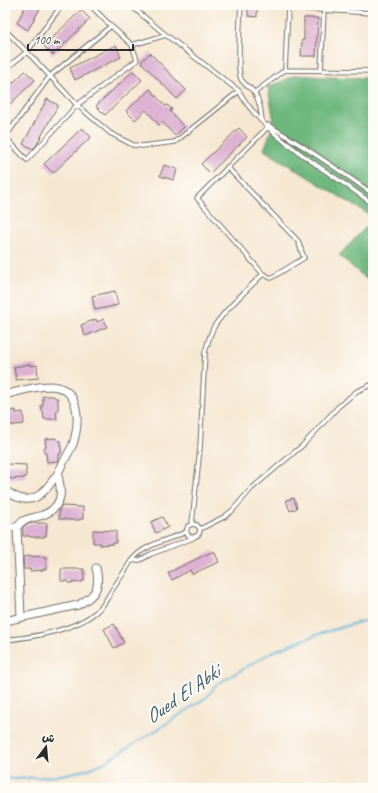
<svg xmlns="http://www.w3.org/2000/svg" width="378" height="793" viewBox="0 0 378 793" font-family="Caveat,'Playpen Sans Arabic',sans-serif">
  <rect width="100%" height="100%" fill="#fdfcf7"/>
  <filter id="ink" filterUnits="userSpaceOnUse"><feTurbulence type="fractalNoise" baseFrequency=".025" numOctaves="2"/><feDisplacementMap in="SourceGraphic" scale="8" xChannelSelector="R" yChannelSelector="G"/><feConvolveMatrix kernelMatrix="1 2 1 2 8 2 1 2 1" color-interpolation-filters="sRGB"/></filter>
  <filter id="wash" filterUnits="userSpaceOnUse"><feTurbulence type="fractalNoise" baseFrequency=".012" numOctaves="4" result="noise"/><feDisplacementMap in="SourceGraphic" scale="16" xChannelSelector="R" yChannelSelector="G"/><feGaussianBlur stdDeviation="0.9" result="paint"/><feColorMatrix in="noise" values="0 0 0 0 0 0 0 0 0 0 0 0 0 0 0 0 0 1.4 0 .05"/><feComposite in="paint" operator="in"/></filter>
  <g filter="url(#wash)">
    <rect width="100%" height="100%" fill="#f6e7d1"/>
    <path fill="#6eb87f" stroke="#4c7255" d="M296,75l30,2 47,1v139l-109,-67 10,-28 -6,-35z
      M373,220v65l-34,-30z"/>
    <g fill="none" stroke-linecap="round" stroke-linejoin="round">
      <path stroke="#5eb5db" stroke-width="2" d="M5,778l11,1 40,-3 30,-6 17,-7 49,-30 55,-36 9,-12 56,-33 44,-17 57,-17"/>
    </g>
    <g id="blocks">
      <path fill="#ddb1d3" d="M26,5h16l-14,25 -11,-7z
        M248,5h9v12l-9,-1z
        M81,10l9,9 -37,36 -9,-9z
        M304,18h14l-2,38h-15l1,-16h2z
        M116,45l5,12 -46,23 -5,-12z
        M150,53l36,37 -9,9 -36,-37z
        M25,71l10,9 -30,29v-18z
        M133,71l9,9 -37,35 -9,-9z
        M150,89l15,17 2,-1 5,4 -2,2 14,16 -9,9 -13,-14 -3,3 -13,-15 -11,10 -9,-9z
        M47,99l11,6 -21,39 -4,5 -10,-5z
        M82,128l9,9 -38,36 -9,-9z
        M239,128l8,9 -37,36 -9,-9z
        M164,165l13,4 -3,11 -14,-4z
        M115,291l3,14 -23,5 -3,-14z
        M96,319l1,3 7,-3 3,8 -22,9 -4,-11z
        M30,364v2l7,-1 1,13 -22,2 -2,-13z
        M43,396h11l1,2h3v13h-2l1,8h-13l-1,-8h-1l-1,-6h2z
        M16,410v3l7,-1 1,12 -19,2v-14z
        M54,438l3,1 1,2h3v13h-2v5l-1,2 -11,1 -1,-9h-2v-5l2,-1 -1,-8z
        M8,464l18,1v12h-2v1l-14,1v-2h-5v-12z
        M294,498l3,10 -7,3 -4,-11z
        M61,506l22,1v12h-3v1h-13l-1,-1h-7v-9z
        M162,517l6,10 -12,6 -5,-11z
        M32,523h15l-1,13h-2v1h-14v-1h-7v-8l2,-3z
        M93,530l23,1v12h-3v1l-13,1v-2h-7z
        M214,551l5,11 -27,12 -2,-4 -18,10 -4,-7 20,-10z
        M28,556l18,1v12h-3v1l-13,1v-2h-6l-1,-12z
        M61,569h23v12h-2v1l-14,1v-2h-7z
        M114,624l10,19 -10,5 -10,-19z"/>
    </g>
  </g>
  <g filter="url(#ink)">
    <use href="#blocks" fill-opacity="0" stroke="#726d65" stroke-width="1"/>
    <g fill="none" stroke-linecap="round" stroke-linejoin="round">
      <defs>
        <path id="lane" d="M130,5l36,30 73,56c17,32 49,54 79,75 18,12 37,25 55,38
          M241,5c-1,16 -2,33 -2,49 0,8 -1,17 2,25 3,6 9,8 13,13 6,9 7,19 8,29
          M5,30l28,28 44,47 33,28 23,12 9,1 33,-4 64,-51
          M132,45l34,-10
          M5,69l22,-17 35,-47
          M285,70l3,-62 85,5
          M321,70l3,-60
          M254,93l31,-23 88,1
          M268,125c36,21 71,45 105,69
          M5,137l22,23 50,-55 60,-45 -5,-15 -21,-19 -21,-21
          M5,137l45,-61 61,-50
          M227,167l71,74 6,17 -33,20 -8,-4 -66,-76 71,-71
          M192,524l5,1c5,5 3,10 -3,12 -7,0 -9,-5 -6,-11l4,-2 8,-76 5,-96c3,-9 5,-19 10,-27 13,-19 32,-35 48,-51
          M200,529l24,-12 8,-6 19,-22 52,-44 35,-38 19,-16 16,-7
          M131,561c13,-17 37,-21 55,-29
          M5,640c30,-3 77,-10 97,-34 4,-5 7,-11 10,-16 7,-10 13,-19 19,-29l9,-1 11,-6 42,-16"/>
        <path id="street" d="M5,395c15,-4 30,-9 45,-9 31,1 30,36 23,58 -4,9 -10,18 -14,27 -2,3 -1,5 0,9 2,10 3,20 -5,28 -8,9 -20,8 -31,13 -2,1 -4,4 -6,6
          M5,490c26,20 38,5 53,-17
          M5,527h12l4,90
          M5,621l73,-16c17,-9 23,-17 18,-37"/>
      </defs>
      <use href="#lane" stroke="#726d65" stroke-width="5.5"/>
      <use href="#street" stroke="#726d65" stroke-width="9"/>
      <use href="#lane" stroke="#fff" stroke-width="3.5"/>
      <use href="#street" stroke="#fff" stroke-width="7"/>
    </g>
  </g>
  <g text-anchor="middle" stroke-width="4" stroke-linejoin="round" paint-order="stroke">
    <g font-size="20" font-style="italic" fill="#3d5b69" stroke="#fdfcf7">
      <text transform="translate(182 694) rotate(-35)" y="7">Oued El Abki</text>
    </g>
  </g>
  <rect width="378" height="793" fill="none" stroke="#fdfcf7" stroke-width="20"/>
  <g transform="translate(46 747) rotate(16)" stroke="#fdfcf7" stroke-width="3" paint-order="stroke">
  <path d="M0-3L7 15L0 10L-7 15Z" fill="#2b2b2b"/>
  <text y="-6" font-size="11" font-weight="bold" text-anchor="middle" fill="#2b2b2b">ش</text>
  </g>
  <path d="M28 44v6h105v-6" fill="none" stroke="#2b2b2b" stroke-width="2"/>
  <text x="34" y="44" font-size="12" fill="#2b2b2b" stroke="#fdfcf7" stroke-width="3" paint-order="stroke">100 m</text>
</svg>
